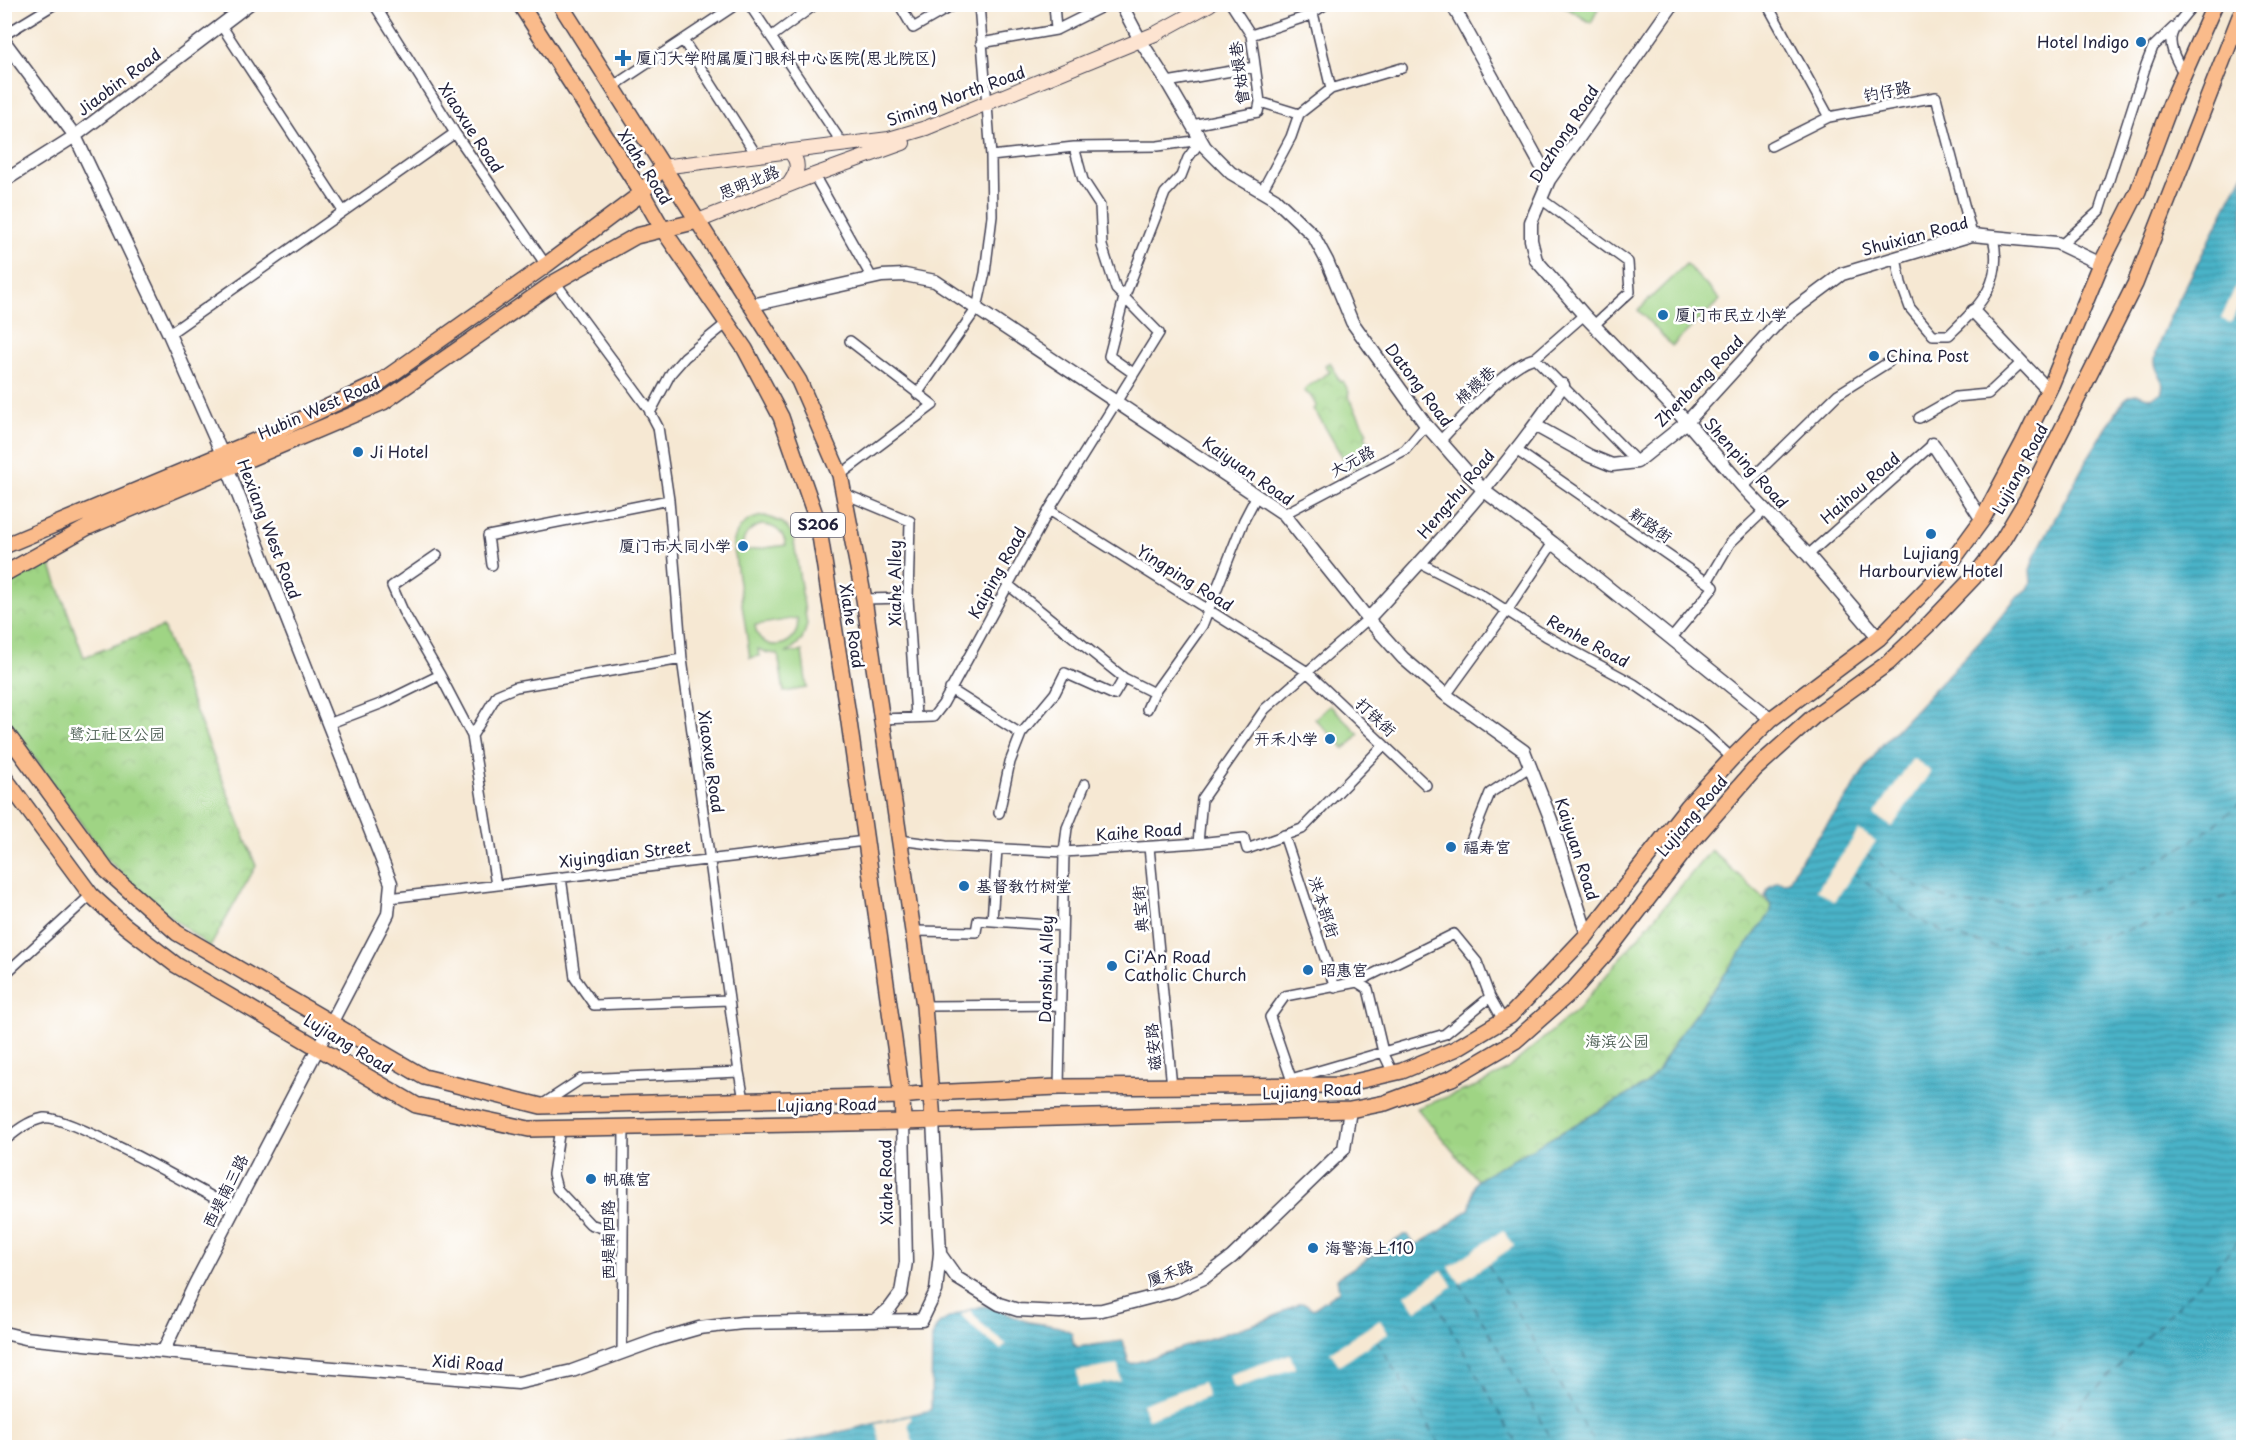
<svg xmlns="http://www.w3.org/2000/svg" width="2248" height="1452" viewBox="0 0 2248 1452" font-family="'Playpen Sans','LXGW WenKai TC',sans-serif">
  <defs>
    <pattern id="park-crowns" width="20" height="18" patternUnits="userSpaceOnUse" patternTransform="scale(1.5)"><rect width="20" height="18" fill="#9fd484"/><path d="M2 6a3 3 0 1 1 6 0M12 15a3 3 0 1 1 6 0" fill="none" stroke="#89b673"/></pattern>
    <pattern id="water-rules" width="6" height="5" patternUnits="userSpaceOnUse" patternTransform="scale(1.5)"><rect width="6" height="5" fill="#4ab3c8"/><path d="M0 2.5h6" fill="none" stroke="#3d91a4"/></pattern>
  </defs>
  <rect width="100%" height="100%" fill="#fff"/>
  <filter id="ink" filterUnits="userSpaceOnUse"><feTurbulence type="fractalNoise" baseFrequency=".0167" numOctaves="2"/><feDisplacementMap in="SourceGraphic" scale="12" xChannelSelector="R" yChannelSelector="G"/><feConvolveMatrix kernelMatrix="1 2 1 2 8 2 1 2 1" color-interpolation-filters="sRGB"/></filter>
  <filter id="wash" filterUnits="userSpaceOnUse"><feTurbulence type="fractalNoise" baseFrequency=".008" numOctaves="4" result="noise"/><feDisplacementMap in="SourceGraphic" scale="24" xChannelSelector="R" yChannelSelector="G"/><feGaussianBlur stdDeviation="1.35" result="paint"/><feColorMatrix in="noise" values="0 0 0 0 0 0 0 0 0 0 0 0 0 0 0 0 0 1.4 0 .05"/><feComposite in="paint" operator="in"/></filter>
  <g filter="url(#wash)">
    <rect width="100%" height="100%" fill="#f6e8d3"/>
    <path fill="url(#park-crowns)" stroke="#607b60" stroke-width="1.5" d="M1562,5h29l7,4 -7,14z
      M1330,362l10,20 3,-1 6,11 -1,3 19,38 -2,3 11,20 -25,13c-15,-18 -23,-41 -38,-60l3,-3 -4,-9 -8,-6 4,-5 22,-14 -5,-7z
      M49,561l35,96 79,-30 93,239 -46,81 -57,-44 -47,-45 -101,-141 -1,-134z
      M1711,850l61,56 -2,8 -93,124 -20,34 -12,13 -168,95 -60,-72 62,-23 27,-15 73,-62z"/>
    <path fill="#9fd484" stroke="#607b60" stroke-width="1.5" fill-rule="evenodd" d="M1686,264l34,36 -48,46 -34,-36z
      M765,516l18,7 8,10 3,9 13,83 -5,15 -15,13 15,-2 5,37 -23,4 -6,-38 -10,-1 -10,-4 1,7 -9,2 -17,-115c4,-16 15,-26 32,-27zM761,525c13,0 22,6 25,20l-43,6c-2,-13 5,-22 18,-26zM797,618c6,31 -39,38 -42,7z
      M1330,705l29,29 -14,15 -30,-30z"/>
    <path fill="url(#water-rules)" stroke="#366a82" stroke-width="1.5" d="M2243,174v1273l-1470,1 158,-38 1,-72c1,-4 3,-9 6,-13 5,-6 40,-20 48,-19 13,1 27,12 40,15 14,4 34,3 46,12l1,10 3,4 47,-6 6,22 3,1 137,-45 31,-16 6,1 7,5 26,-18 -2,-13 67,-43h4l6,9h4l24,-14 28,-22 4,-23 3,-5 168,-95 12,-13 20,-34 93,-124 2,-8 -7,-10 4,-9 8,-5 8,1 4,-2 10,-19 53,-71 8,-15 22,-31 108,-115 25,-31 13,-10 3,-7 -1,-12 5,-15 54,-99 35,-56c11,-10 15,-5 27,-2l10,-4c6,-17 -6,-19 -6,-33 1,-14 8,-28 14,-42z"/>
    <path fill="#f6e8d3" d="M2242,272l1,23 -12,28 -10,-4z
      M1913,758l18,13 -39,56 -18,-12z
      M1859,830l17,11 -42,61 -17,-12z
      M1503,1230l11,16 -54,37 -11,-16z
      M1442,1270l11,16 -37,25 -11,-16z
      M970,1310l13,16 23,18 -5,6 -24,-19 -16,-16z
      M1380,1320l8,13 -49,32 -9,-13z
      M1290,1354l5,14 -61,21 -5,-14z
      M1118,1365l3,16 -42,6 -2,-16z
      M1203,1382l5,15 -60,22 -6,-15z
      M911,1416v3l-3,5 6,23h-33l-5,-23z"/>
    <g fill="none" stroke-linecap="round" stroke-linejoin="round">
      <path stroke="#34637a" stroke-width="1.5" stroke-dasharray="8 6" stroke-linecap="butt" d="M1867,854c29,23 61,41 97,50 9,2 19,1 28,1 88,1 190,-45 252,-106
        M1854,873c23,17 46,36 72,50 27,14 61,25 92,26 73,2 155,-37 226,-58
        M1488,1264l110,184
        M1460,1283l97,165
        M1435,1300l84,148
        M1377,1341l65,107
        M2038,1448l173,-176 33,-37"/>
    </g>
  </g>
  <g filter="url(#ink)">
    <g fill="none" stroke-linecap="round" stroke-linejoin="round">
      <defs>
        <path id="minor" d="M374,4l81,129 91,132
          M749,4l22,33
          M816,4l-45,33 73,109
          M899,4l14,24 42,-24
          M1054,4l2,26
          M1767,4l62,113
          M1313,13l18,76
          M221,25l122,186
          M4,35l51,-31
          M1251,35l57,-19 18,-12
          M683,40l74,116
          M981,43l75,-13 52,-26
          M2184,74c-21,-36 -16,-40 10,-70
          M1167,82l88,-15
          M612,87l125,-83
          M1260,102l39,12
          M1192,125l66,-13 2,-10 -9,-67 -20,-31
          M1771,146l58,-29 107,-20 36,138
          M991,156l83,-9 84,-1 43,-6
          M814,175l58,103
          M1262,191l29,-54 8,-23 32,-25 71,-21
          M1541,199l87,63 2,30 -36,33
          M2061,245l38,-34 47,-146 7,-18 21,-20
          M1896,258l5,25 9,25 23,27h16c31,-30 55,-51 44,-98
          M1584,315l-49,43 102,104
          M169,334l286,-201
          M1133,373l-24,-17 15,-58 41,-105 16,-17 7,-18 13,-18
          M917,394l60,-86 8,-35 7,-57 -1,-60 -12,-152
          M650,413l21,-40 14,-16 42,-34
          M1919,418l37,-21 32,-3 34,-32
          M1440,441c20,-21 69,-78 95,-83
          M1516,450l198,137 -43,52
          M840,475l93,-70 -83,-64
          M1743,487l95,-93 51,-32
          M845,494l65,27 -2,77 8,118
          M1049,510l257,161 120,114
          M1284,514l121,-64 21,-25
          M437,555l-45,31 11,25 37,64 32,61
          M1808,555l125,-111
          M1420,563l59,30 67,43 88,48 66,45 32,29
          M492,565l-4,-29 181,-36
          M1707,582l23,-39 35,-33
          M1007,584l117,94 30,15
          M864,599l44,-1
          M950,689l71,45
          M1446,695l61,-84 46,-68
          M1147,709l7,-16 48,-67 42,-106 13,-25
          M881,719l52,-2 10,-13 106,-194 110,-177 -43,-44 -14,-43 -2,-40 -17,-26 -9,-33
          M328,724l55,-21 57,-28
          M999,813l11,-51 11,-28 34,-41 10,-20 49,22 10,-17
          M1284,835l51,153
          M899,840l47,6 118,6 134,-9 4,-44 63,-90 103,-90
          M1198,843l46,-5 3,11 55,-20 82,-84
          M1470,843l20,-50 41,-27
          M1149,847l23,240
          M561,877l14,101 19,27 135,-5
          M496,885l-24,-149 25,-41 19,-8 166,-28
          M389,898l476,-57
          M992,921l5,-72
          M913,931l63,1 2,-12 84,6
          M4,975l87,-80
          M1490,997l13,23
          M924,1006l137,-1
          M739,1072l5,28
          M1291,1079l154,-45 45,-37 -13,-35 -23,-28 -97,48
          M1293,1084l-23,-67 15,-21 72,-14 11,7 15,63 10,21
          M1059,1087l5,-235 3,-24 18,-44
          M543,1104l38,-25 158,-7 -57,-413 -13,-159 -11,-73 -10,-19 -93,-126
          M560,1128l-7,46 4,15 33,35 33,11
          M4,1141c12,-10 24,-20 40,-23 23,-4 161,75 190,91
          M622,1353l2,-227"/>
        <path id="tertiary" d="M1121,4l19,36 27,42 38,65 26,26 44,26 38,36 14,26 25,61 74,103 57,65 70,53 218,176
          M1452,4l97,176
          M1673,4l-124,176 -18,42v18l5,20 48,55 103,107 56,65 65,68 71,83
          M4,41l71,95 94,198 53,120 169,429 -3,31 -193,370 -31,66
          M4,181l71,-45 174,-132
          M752,305l130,-29 23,-1 30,6 349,233 84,105 35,39 43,37 78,56 27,69 36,115
          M1973,311l75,79
          M1536,426l54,30 22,9 25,-3 50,-40 92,-101 63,-47 130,-39 85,8 44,21
          M1933,444l49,76
          M1368,619c69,-74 138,-149 195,-234
          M940,1254l17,24 42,26 19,6 42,2 42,-2 73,-19 29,-13 28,-21 112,-108 6,-39
          M875,1321l15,-13 11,-15 5,-31 -3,-140
          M4,1333l21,5 272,27 221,18 54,-12 85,-31 42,-12 43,-5 180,-3 14,-29 4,-38 -7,-132"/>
        <path id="secondary" d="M662,167l227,-28 37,-11 229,-94 55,-30
          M789,184c8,-11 12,-21 1,-32
          M698,221l116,-46 89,-32"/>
        <path id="primary" d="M520,4l122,189 20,35 83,121 36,68 37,106 30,192 54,381 1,26
          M560,4l239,377 41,94 24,124 60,407 9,115
          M4,546l262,-110 113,-53 167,-118 96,-72 20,-26
          M4,574l84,-47 295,-125 172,-120 81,-46 62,-15
          M4,730l103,141 70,62 247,144 117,29 361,-10 28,-3 129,-6 282,-2 61,-14 53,-22 55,-33 77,-81 101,-129 44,-48 39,-39 108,-81 68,-70 35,-48 41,-77 29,-60 49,-119 37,-73 33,-88 44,-99
          M4,777l87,118 33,30 52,40 240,140 113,24 374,-7 447,-12 35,-7 67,-25 63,-37 59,-52 33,-37 86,-112 61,-70 59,-53 75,-54 43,-41 43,-45 28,-36 25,-42 108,-215 109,-278"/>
      </defs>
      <use href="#minor" stroke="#424052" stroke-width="12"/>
      <use href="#tertiary" stroke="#424052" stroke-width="15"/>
      <use href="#secondary" stroke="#424052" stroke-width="16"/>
      <use href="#primary" stroke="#424052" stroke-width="18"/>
      <use href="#minor" stroke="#fff" stroke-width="9"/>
      <use href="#tertiary" stroke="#fff" stroke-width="12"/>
      <use href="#secondary" stroke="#fde4d1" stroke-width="14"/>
      <use href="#primary" stroke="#fabb8b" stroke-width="15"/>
    </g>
  </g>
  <g fill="#1f6fb2" stroke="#fff" stroke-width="2">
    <circle cx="2141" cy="42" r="6"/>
    <path d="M620 49h6v6h6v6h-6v6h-6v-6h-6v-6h6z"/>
    <circle cx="1663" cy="315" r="6"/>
    <circle cx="1874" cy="356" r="6"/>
    <circle cx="358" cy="452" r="6"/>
    <circle cx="1931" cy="534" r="6"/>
    <circle cx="743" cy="546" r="6"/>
    <circle cx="1330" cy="739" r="6"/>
    <circle cx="1451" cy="847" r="6"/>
    <circle cx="964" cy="886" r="6"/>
    <circle cx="1112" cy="966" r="6"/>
    <circle cx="1308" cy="970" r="6"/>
    <circle cx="591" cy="1179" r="6"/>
    <circle cx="1313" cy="1248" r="6"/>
  </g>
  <g text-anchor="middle" stroke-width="5" stroke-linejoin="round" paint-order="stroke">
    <rect fill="#fff" stroke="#646476" stroke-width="1.5" x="791" y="513" width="54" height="24" rx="4.5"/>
    <g font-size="15" font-weight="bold" fill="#22223b">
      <text x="818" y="530">S206</text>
    </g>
    <g font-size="16" fill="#22223b" stroke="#fff" text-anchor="start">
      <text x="2129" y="48" text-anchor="end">Hotel Indigo</text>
      <text x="636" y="64">厦门大学附属厦门眼科中心医院(思北院区)</text>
      <text x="1675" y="321">厦门市民立小学</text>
      <text x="1886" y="362">China Post</text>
      <text x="370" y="458">Ji Hotel</text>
      <text x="731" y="552" text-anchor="end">厦门市大同小学</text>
      <text x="1931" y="559" text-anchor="middle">Lujiang<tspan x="1931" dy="18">Harbourview Hotel</tspan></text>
      <text x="1318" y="745" text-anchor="end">开禾小学</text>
      <text x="1463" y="853">福寿宫</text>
      <text x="976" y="892">基督教竹树堂</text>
      <text x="1124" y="963">Ci'An Road<tspan x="1124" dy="18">Catholic Church</tspan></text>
      <text x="1320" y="976">昭惠宫</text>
      <text x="603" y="1185">帆礁宫</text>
      <text x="1325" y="1254">海警海上110</text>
    </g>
    <g font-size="16" fill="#22223b" stroke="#fff">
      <text transform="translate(1239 73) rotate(-97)" y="6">曾姑娘巷</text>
      <text transform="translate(119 82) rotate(-37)" y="6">Jiaobin Road</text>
      <text transform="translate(1887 91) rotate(-11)" y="6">钓仔路</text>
      <text transform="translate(956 96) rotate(-20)" y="6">Siming North Road</text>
      <text transform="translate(471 128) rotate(57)" y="6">Xiaoxue Road</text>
      <text transform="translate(1564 134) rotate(-57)" y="6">Dazhong Road</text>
      <text transform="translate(645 167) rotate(58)" y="6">Xiahe Road</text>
      <text transform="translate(749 182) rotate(-22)" y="6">思明北路</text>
      <text transform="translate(1915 236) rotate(-15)" y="6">Shuixian Road</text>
      <text transform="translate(1699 381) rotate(-46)" y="6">Zhenbang Road</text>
      <text transform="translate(1419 385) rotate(53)" y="6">Datong Road</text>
      <text transform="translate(1475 385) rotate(-43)" y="6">棉襪巷</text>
      <text transform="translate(319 408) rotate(-24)" y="6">Hubin West Road</text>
      <text transform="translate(1352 461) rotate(-28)" y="6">大元路</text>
      <text transform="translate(1746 463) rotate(48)" y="6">Shenping Road</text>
      <text transform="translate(2020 469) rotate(-62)" y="6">Lujiang Road</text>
      <text transform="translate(1248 471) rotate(35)" y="6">Kaiyuan Road</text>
      <text transform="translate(1860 488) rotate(-41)" y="6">Haihou Road</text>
      <text transform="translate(1456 494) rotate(-50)" y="6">Hengzhu Road</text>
      <text transform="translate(1651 525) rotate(35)" y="6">新路街</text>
      <text transform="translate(269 529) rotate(69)" y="6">Hexiang West Road</text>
      <text transform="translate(997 573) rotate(-61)" y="6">Kaiping Road</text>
      <text transform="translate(1185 578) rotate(32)" y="6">Yingping Road</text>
      <text transform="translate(895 583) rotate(-90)" y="6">Xiahe Alley</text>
      <text transform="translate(852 626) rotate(81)" y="6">Xiahe Road</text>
      <text transform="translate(1588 641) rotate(29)" y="6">Renhe Road</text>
      <text transform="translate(1376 717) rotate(43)" y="6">打铁街</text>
      <text transform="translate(711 762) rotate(82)" y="6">Xiaoxue Road</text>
      <text transform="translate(1692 816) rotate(-50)" y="6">Lujiang Road</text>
      <text transform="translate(1139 832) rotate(-4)" y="6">Kaihe Road</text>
      <text transform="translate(1577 849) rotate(72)" y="6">Kaiyuan Road</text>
      <text transform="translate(625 854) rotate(-7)" y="6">Xiyingdian Street</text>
      <text transform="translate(1324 907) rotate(72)" y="6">洪本部街</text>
      <text transform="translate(1140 909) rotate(-95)" y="6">典宝街</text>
      <text transform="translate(1046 969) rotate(-89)" y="6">Danshui Alley</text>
      <text transform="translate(348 1044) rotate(31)" y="6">Lujiang Road</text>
      <text transform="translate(1153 1047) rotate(-95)" y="6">磁安路</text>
      <text transform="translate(1312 1091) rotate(-3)" y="6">Lujiang Road</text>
      <text transform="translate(827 1105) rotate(-1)" y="6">Lujiang Road</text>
      <text transform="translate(886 1182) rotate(-91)" y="6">Xiahe Road</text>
      <text transform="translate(225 1191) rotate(-63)" y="6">西堤南三路</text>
      <text transform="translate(608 1240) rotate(-90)" y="6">西堤南四路</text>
      <text transform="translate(1170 1273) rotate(-20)" y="6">厦禾路</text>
      <text transform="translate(468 1363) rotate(4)" y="6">Xidi Road</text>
    </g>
    <g font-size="16" fill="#4e6055" stroke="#fff">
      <text x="117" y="740">鹭江社区公园</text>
      <text x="1617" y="1047">海滨公园</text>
    </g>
  </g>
  <rect width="2248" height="1452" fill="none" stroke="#fff" stroke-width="24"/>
</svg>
